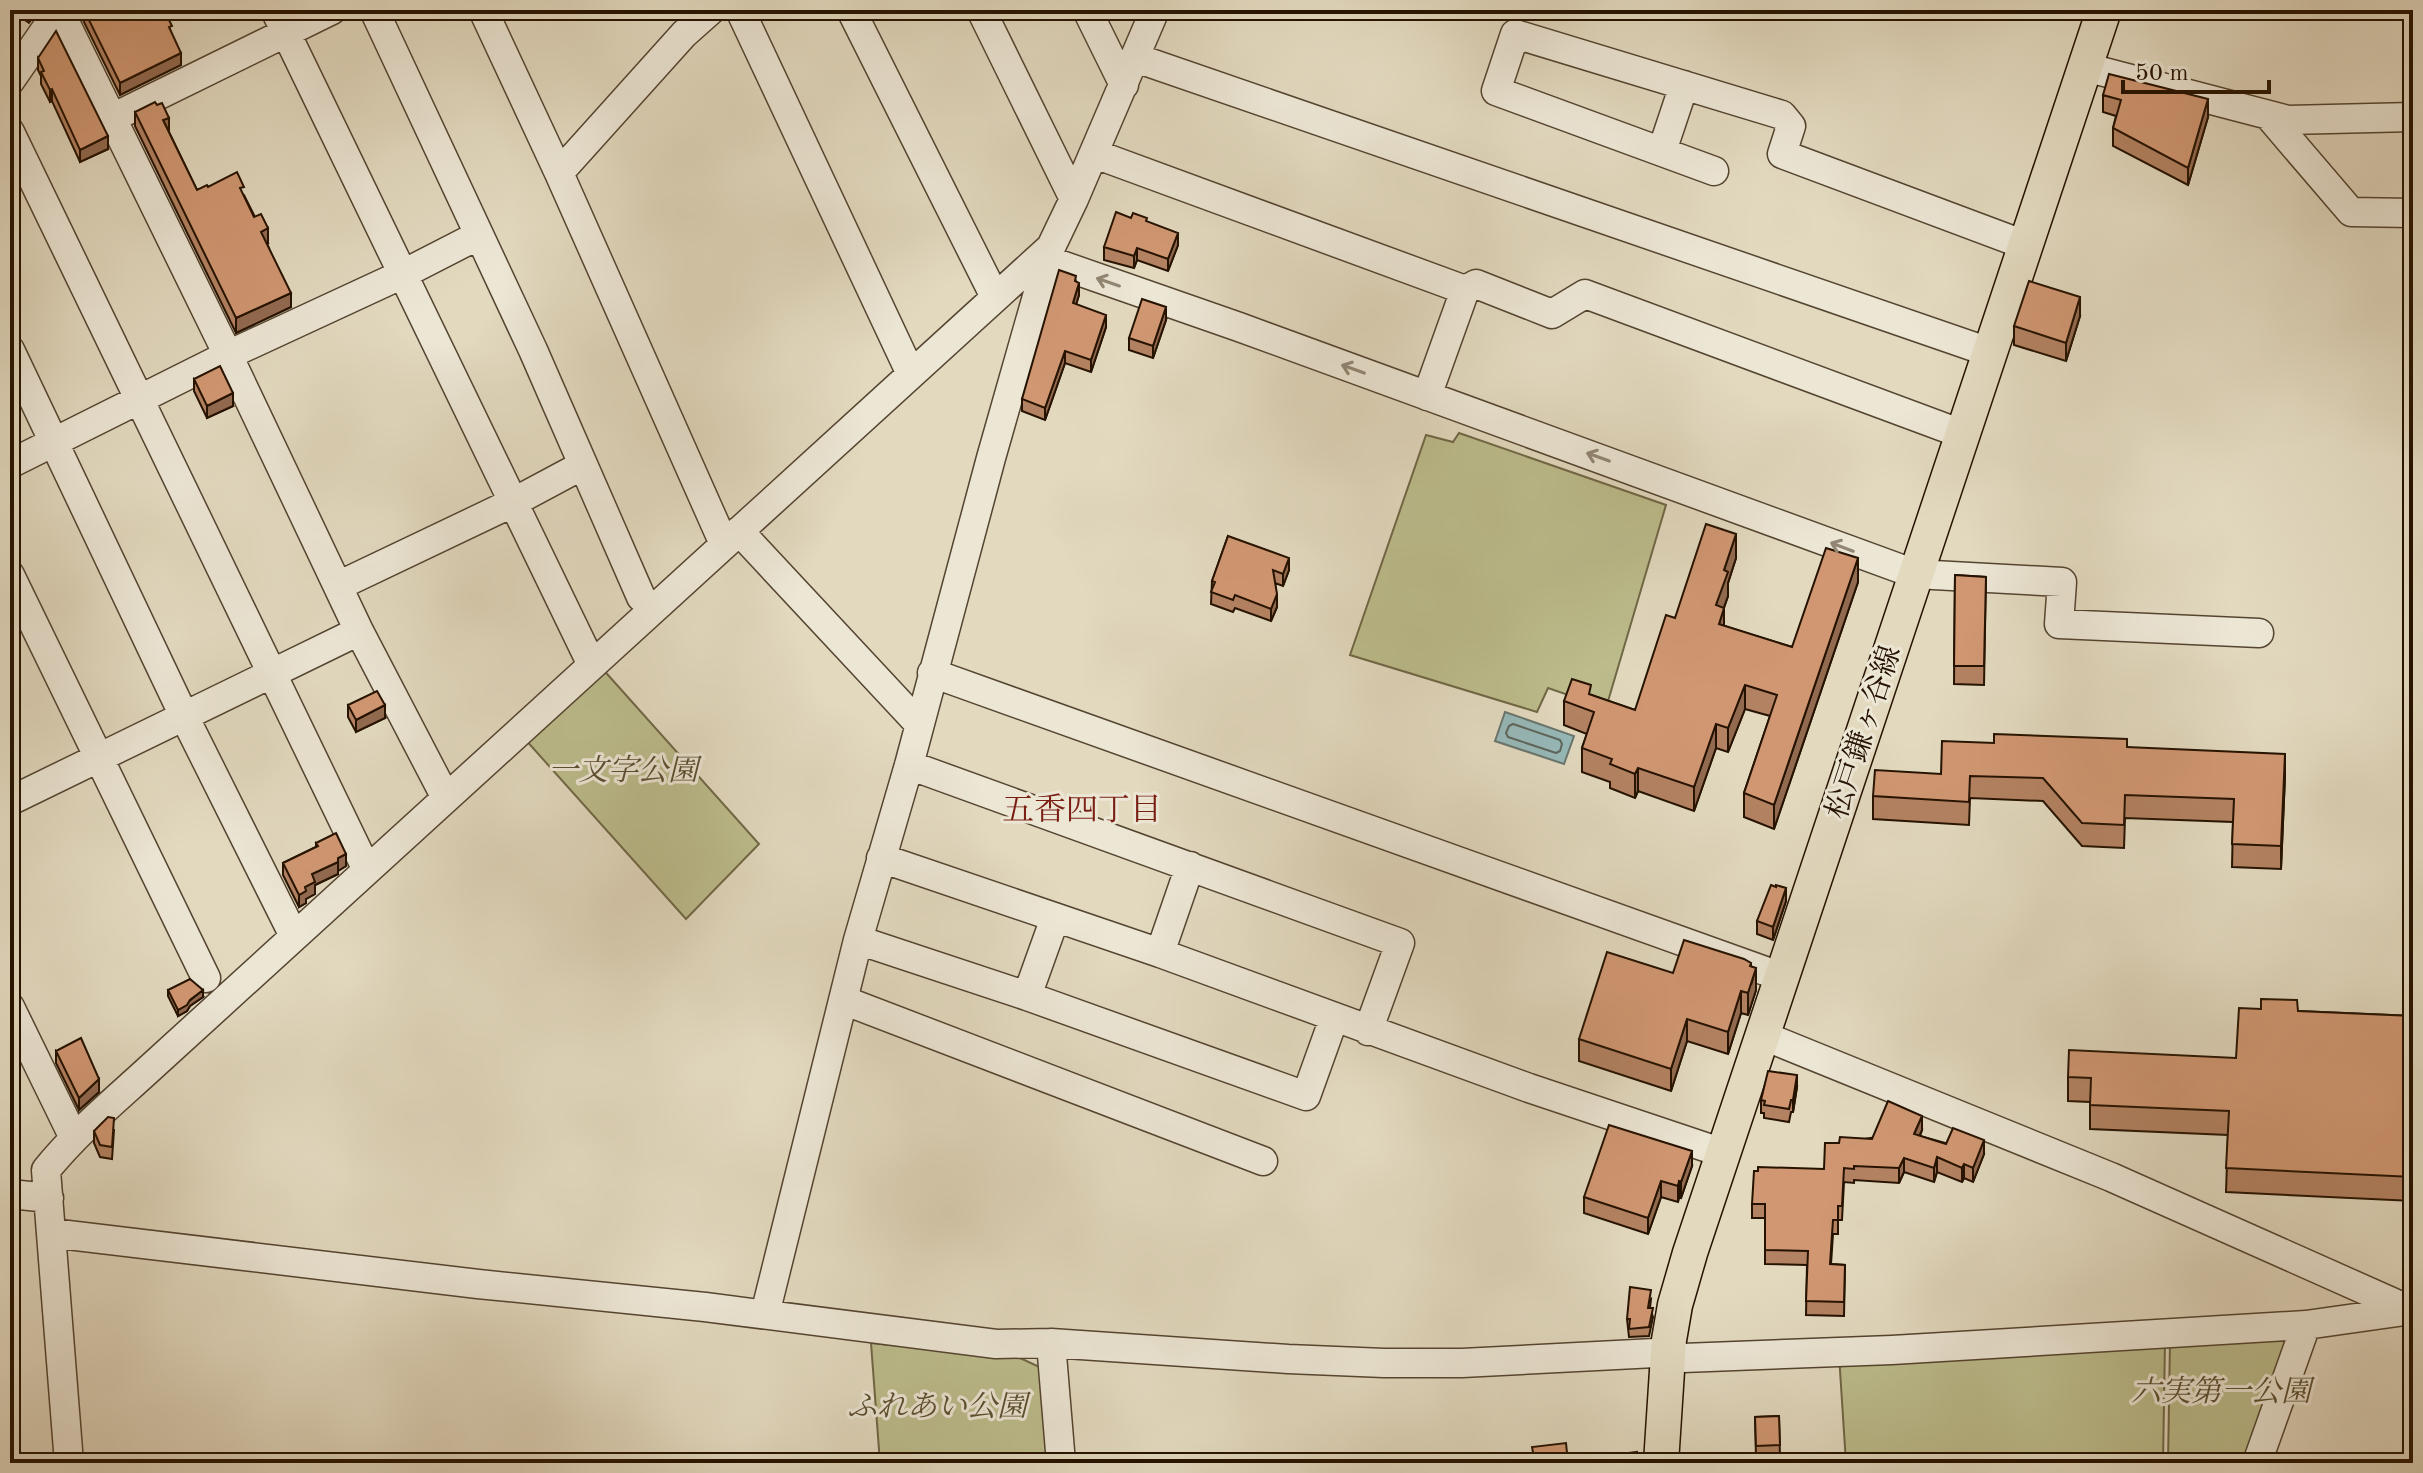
<svg xmlns="http://www.w3.org/2000/svg" width="2423" height="1473" viewBox="0 0 2423 1473" font-family="'Old Standard TT','Noto Serif JP',serif">
  <rect width="100%" height="100%" fill="#e2d9bf"/>
  <filter id="stains"><feTurbulence type="fractalNoise" baseFrequency=".0025" numOctaves="4"/><feColorMatrix values="0 0 0 0 .2 0 0 0 0 .09 0 0 0 0 .02 0 0 0 .5 -.17"/></filter>
  <radialGradient id="worn" r=".72"><stop offset=".6" stop-color="#630" stop-opacity="0"/><stop offset="1" stop-color="#630" stop-opacity=".3"/></radialGradient>
  <path fill="#bcbc8c" stroke="#706746" stroke-width="2" d="M1459,433l207,72 -60,203 -58,-20 -11,24 -187,-57 76,-220 27,7z
    M600,666l159,178 -73,75 -162,-181z
    M2283,1336l7,15 -40,112h-82l2,-121z
    M2165,1341l-2,122h-317l-7,-108z
    M871,1343l149,15 26,12 9,93h-175z"/>
  <path fill="#96b9b9" stroke="#69766f" stroke-width="2" d="M1505,712l69,24 -10,28 -69,-23z"/>
  <g fill="none" stroke-linecap="round" stroke-linejoin="round">
    <path stroke="#5e665c" stroke-width="2" d="M1513,724l47,16 2,4 -2,7 -4,2 -48,-16 -2,-4 3,-7z"/>
    <defs>
      <path id="minor" d="M59,10l169,345 131,276 87,167
        M275,10l317,655
        M374,10l159,340 108,247
        M483,10l76,163 125,-139 27,-24
        M740,10l171,364
        M851,10l144,287
        M1087,10l37,75
        M1136,58l853,294
        M2085,67l203,53 125,-3
        M10,81l49,-71
        M2268,115l83,97 62,1
        M112,118l220,-108
        M10,132l357,738
        M1662,151l22,-66
        M1095,154l370,136 11,-6 76,30 33,-20 377,140
        M1714,171l-218,-80 19,-57 267,81 9,11 -9,28 243,91
        M559,173l165,371
        M1074,199l81,-189
        M1047,260l192,67 676,247 147,8 -3,42 200,9
        M10,350l174,366 110,220
        M1427,396l38,-106
        M10,464l218,-109 175,-81 76,-39
        M739,531l180,193
        M10,575l196,403
        M338,586l174,-83 71,-38
        M932,673l850,304
        M909,765l491,178 -32,88
        M10,801l349,-170
        M881,858l279,95 369,135 194,65
        M858,940l169,56 279,100 28,-78
        M1160,953l30,-87
        M1027,996l28,-78
        M843,1000l420,161
        M10,1007l64,131
        M1764,1036l347,141 301,134
        M10,1194l39,4
        M51,1233l427,51 227,23 291,37 55,-1 237,16 96,4h78l193,-10 28,5 209,-8 414,-25 106,-15
        M765,1314l93,-374 51,-175 82,-307 60,-211 23,-48 -93,-189
        M1051,1343l10,120
        M69,1463l-23,-293c30,-37 66,-67 101,-99l904,-824
        M2257,1463l49,-138
        M2413,1463v-1"/>
      <path id="major" d="M1661,1463l8,-123 6,-35 15,-52 414,-1243"/>
    </defs>
    <use href="#minor" stroke="#544430" stroke-width="31"/>
    <use href="#major" stroke="#251200" stroke-width="37"/>
    <use href="#minor" stroke="#ece6d5" stroke-width="28"/>
    <use href="#major" stroke="#e2d9bf" stroke-width="34"/>
    <path stroke="#251200" stroke-width="6" stroke-dasharray="14 14" stroke-linecap="butt" d="M10,45l26,-35"/>
  </g>
  <path fill="#b38262" stroke="#251200" stroke-width="2" d="M78,10h86l17,55 -61,30z
    M38,58l70,91 -28,13 -28,-61 -2,1 -9,-18v-8l-3,-6z
    M2103,95l105,22 -20,68 -75,-39v-18l3,-12 -13,-4z
    M135,112l34,20 28,58 11,-3 36,8 24,48h-1l24,64 -55,26 -101,-207z
    M1131,218l16,4 31,23 -10,26 -31,-11 -3,8 -30,-8v-13z
    M1076,282l3,13 -3,9 30,23 -15,45 -26,-9 -20,57 -23,-9v-12z
    M2080,316l-14,45 -52,-16v-19z
    M1166,320l-13,38 -24,-8v-12z
    M194,379l39,27 -26,12 -13,-27z
    M1228,536l61,34 -6,16 -8,-3 2,24 -6,14 -36,-13 -2,4 -22,-8 1,-23z
    M1736,558l-8,25v13l-4,12v18l68,21 66,-65 -84,247 -30,-12v-24l26,-77 -25,-7 -17,43 -12,-4 -22,63 -56,-20 -3,7 -25,-10v-6l-28,-10v-24l5,-14 -23,-9v-24l27,-6 44,15z
    M1955,575l31,2 -2,108 -30,-1z
    M348,705l37,13 -29,14 -8,-15z
    M1994,743l133,4 158,29 -4,93 -49,-2 1,-45 -108,-4 -1,30 -42,-2 -39,-45 -73,-3 -1,27 -96,-6v-23l68,-22z
    M316,843l30,23 -8,5v3l-23,11v9l-9,5v4l-7,4 -16,-32v-12l33,-16z
    M1776,887l10,14 -13,39 -16,-6v-13z
    M1751,966l5,24 -8,25 -7,-2 -13,41 -41,-13 -16,50 -92,-30v-22l94,-66z
    M168,990l35,7 -13,9 -3,5 -9,5 -10,-20z
    M2298,1011l115,5v185l-187,-9 2,-57 -138,-6v-27l-22,-1v-24l168,-19z
    M56,1051l43,41 -20,18 -23,-47z
    M1797,1087l-4,25h-2l-2,10 -25,-4v-5h-3v-13z
    M114,1130l-2,29 -12,-2 -6,-14v-12z
    M1922,1130l-2,6 64,18 -11,28 -9,-4 -2,4 -25,-10 -3,10 -30,-10 -5,11 -45,-3v3l-10,-1 -2,38h-4v14h-5l-2,30 14,1 -1,51 -38,-1 1,-50 -42,-1v-46h-13v-14l72,-35 15,-26z
    M1692,1166l-11,32 -2,-1 -1,5 -17,-5 -13,37 -64,-21v-16z
    M1651,1299l-1,9 3,9 -4,19 -20,1 -2,-18z
    M1779,1416l1,41 -24,1 -1,-41z"/>
  <path fill="#926a50" stroke="#251200" stroke-width="2" d="M181,53v12l-61,30v-12z
    M52,89v12l-2,1v-12z
    M2208,99v18l-20,68v-17z
    M169,118v14l-6,-12z
    M108,136v13l-28,13v-12z
    M268,228v15l-7,3v-14z
    M1178,233v12l-10,26v-12z
    M1137,248v12l-3,8v-12z
    M1079,283v12l-6,20v-12z
    M291,293v14l-55,26v-15z
    M2080,297v19l-14,45v-18z
    M1166,307v13l-13,38v-12z
    M1106,315v12l-15,45v-12z
    M1065,351v12l-20,57v-12z
    M233,393v13l-26,12v-12z
    M1736,534v24l-8,25v13l-12,33v-24l8,-35z
    M1289,558v12l-6,16v-12z
    M1858,558v24l-84,247v-24z
    M1277,594v13l-6,14v-12z
    M1724,608v24l-5,-8z
    M1745,685v24l-17,43v-24z
    M385,705v13l-29,14v-12z
    M1716,724v24l-22,63v-24z
    M2285,754v22l-4,93v-23z
    M1638,768v23l-3,7v-24z
    M346,854v12l-8,5v-13z
    M338,862v12l-23,11v9l-9,5v4l-7,4v-12l13,-21z
    M1786,888v13l-13,39v-13z
    M1751,963v22l5,-17v22l-8,25v-22z
    M203,990v7l-13,9 -3,5 -9,5v-6z
    M1741,991v22l-13,41v-22z
    M1687,1019v22l-16,50v-22z
    M1797,1075v12l-4,25v-12z
    M99,1079v13l-20,18v-12z
    M1922,1116v14l-8,18v-14z
    M1984,1140v14l-11,28v-14z
    M1692,1151v15l-11,32v-16z
    M1937,1157v15l-3,10v-14z
    M1904,1158v14l-5,11v-15z
    M1964,1164v14l-2,4v-14z
    M1661,1181v16l-13,37v-16z
    M1679,1181v16l-1,5v-16z"/>
  <path fill="#d09772" stroke="#251200" stroke-width="2" d="M84,10h80l8,16 -3,1 12,26 -61,30z
    M56,31l52,105 -28,14 -28,-61 -2,1 -9,-18 3,-1 -6,-13z
    M2109,74l99,25 -20,69 -75,-40 8,-28 -18,-5z
    M155,102l2,3 5,-2 7,15 -6,2 34,70 10,-5 1,2 29,-15 7,15 -4,1 14,29 7,-3 7,14 -7,4 30,61 -55,25 -101,-206z
    M1116,212l15,6 2,-5 14,5 -1,3 32,12 -10,26 -31,-11 -3,8 -30,-9z
    M1059,270l17,6 -1,5 4,2 -6,20 33,12 -15,45 -26,-9 -20,57 -23,-9z
    M2029,281l51,16 -14,46 -52,-17z
    M1142,299l24,8 -13,39 -24,-8z
    M220,366l13,27 -26,13 -13,-27z
    M1706,524l30,10 -12,36 4,2 -12,33 8,3 -5,16 73,23 34,-99 32,10 -84,247 -30,-12 33,-98 -32,-10 -17,43 -12,-4 -22,63 -56,-19 -3,6 -25,-10 2,-5 -30,-11 12,-36 -30,-11 8,-22 19,6 -2,9 46,16 31,-95 9,3z
    M1228,536l61,22 -6,16 -10,-4 4,24 -6,15 -36,-14 -2,5 -22,-8 4,-10 -3,-1z
    M1955,575l31,2 -2,89h-30z
    M377,691l8,14 -29,15 -8,-15z
    M1994,734l133,5v8l158,7 -4,92 -49,-2 2,-45 -109,-4 -1,30 -42,-2 -39,-45 -73,-2 -1,26 -96,-6 2,-26 66,4 1,-33 52,2z
    M336,833l10,21 -8,4v4l-26,12 3,8 -10,5 1,4 -7,4 -16,-32 35,-17 -2,-3z
    M1771,885l5,2v-2l10,3 -13,39 -16,-6z
    M1684,940l60,19 7,4 -1,3 6,2 -8,25 -7,-2 -13,41 -41,-13 -16,50 -92,-30 28,-87 66,21z
    M190,979l13,11 -13,10 -3,5 -9,5 -10,-20z
    M2261,999l36,1 1,11 115,5v161l-187,-9 3,-57 -139,-6 1,-27 -23,-1 1,-27 167,8 3,-50 22,1z
    M81,1038l18,41 -20,19 -23,-47z
    M1768,1071l29,4 -4,25h-2l-2,9 -25,-4 1,-4 -4,-1z
    M1888,1101l34,15 -8,18 32,10 7,-16 31,12 -11,28 -9,-4 -2,4 -25,-11 -3,11 -30,-10 -5,10 -45,-2v3l-10,-1 -2,38h-4v14h-5l-3,44 15,1 -1,37 -38,-1 2,-50 -43,-1v-46h-13l2,-33h4v-4l66,2 1,-26h14l1,-6 32,2z
    M108,1117l6,1 -2,29 -12,-2 -6,-14z
    M1609,1125l83,26 -11,31 -2,-1 -1,5 -17,-5 -13,37 -64,-21z
    M1630,1287l21,3 -3,18h5l-4,19 -20,2 1,-10h-3z
    M1779,1416l1,29 -24,1 -1,-29z
    M1566,1443l2,20h-33l-3,-16z
    M1637,1452v11h-68l-1,-2z
    M1044,1455l1,8h-53l-1,-5z
    M935,1460l1,3h-44z"/>
  <defs><path id="oneway-shaft" d="M-6 0H5M1.5-3L5.5 0L1.5 3" fill="none" stroke-width="1.6" stroke-linecap="round" stroke-linejoin="round" transform="scale(2)"/></defs>
  <g stroke="#928775">
    <use href="#oneway-shaft" transform="translate(1108 282) rotate(-161)"/>
    <use href="#oneway-shaft" transform="translate(1353 369) rotate(-160)"/>
    <use href="#oneway-shaft" transform="translate(1598 457) rotate(-160)"/>
    <use href="#oneway-shaft" transform="translate(1842 547) rotate(-159)"/>
  </g>
  <g text-anchor="middle" stroke-width="6" stroke-linejoin="round" paint-order="stroke">
    <g font-size="30" fill="#251200" stroke="#ece6d5">
      <text transform="translate(1863 732) rotate(-72)" y="10">松戸鎌ヶ谷線</text>
    </g>
    <g font-size="30" font-style="italic" fill="#5a4e31" stroke="#ece6d5">
      <text x="623" y="780">一文字公園</text>
      <text x="2221" y="1401">六実第一公園</text>
      <text x="937" y="1416">ふれあい公園</text>
    </g>
    <g font-size="32" fill="#7a1f14" stroke="#ece6d5">
      <text x="1082" y="820">五香四丁目</text>
    </g>
  </g>
  <rect width="2423" height="1473" fill="none" stroke="#e2d9bf" stroke-width="40"/>
  <rect x="12" y="12" width="2399" height="1449" fill="none" stroke="#251200" stroke-width="4"/>
  <rect x="20" y="20" width="2383" height="1433" fill="none" stroke="#251200" stroke-width="2"/>
  <path d="M2123 80v12h146v-12" fill="none" stroke="#251200" stroke-width="4"/>
  <text x="2135" y="80" font-size="24" fill="#251200" stroke="#ece6d5" stroke-width="6" paint-order="stroke">50 m</text>
  <rect width="100%" height="100%" filter="url(#stains)"/>
  <rect width="100%" height="100%" fill="url(#worn)"/>
</svg>
